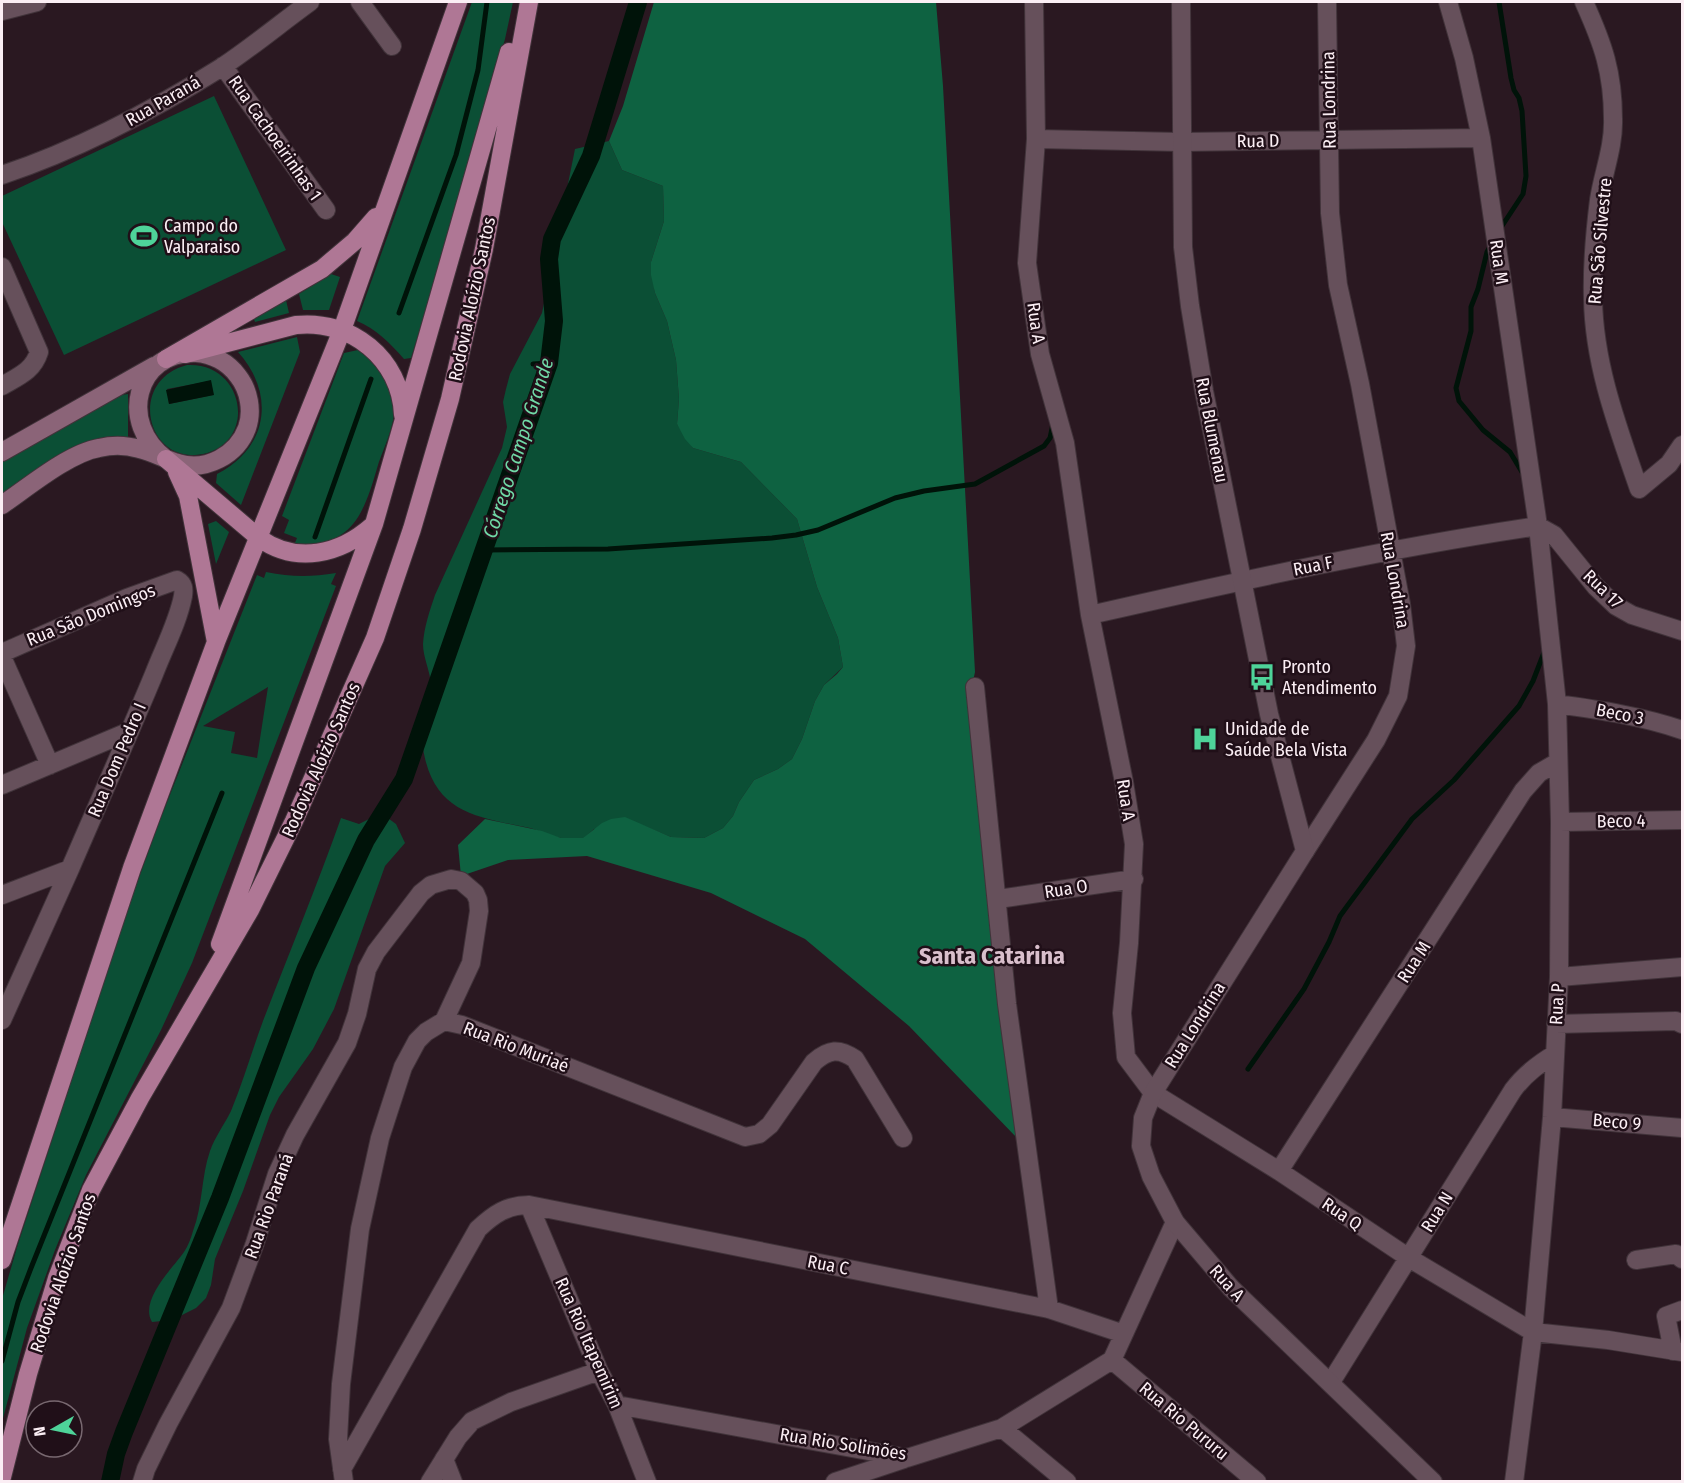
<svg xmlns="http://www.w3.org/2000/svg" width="1684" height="1483" viewBox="0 0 1684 1483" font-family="'Fira Sans Condensed',sans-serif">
  <rect width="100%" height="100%" fill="#2a1821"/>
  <path fill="#0b4f35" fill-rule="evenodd" d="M472,2h41l-8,37 -67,232 -27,87 -7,1c-14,-16 -28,-30 -47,-38z
    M214,96l72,154 -222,105 -62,-133v-26z
    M609,141l13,29 41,16 1,35 -13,41 4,31 12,28 9,39 3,39 -2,25 16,24 48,14 56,57 20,68 21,51 5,29 -19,18 -9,16 -13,38 -10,20 -14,10 -24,11 -15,22 -6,14 -10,12 -19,10 -33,-1 -29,-12 -48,4 -10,9c-8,0 -16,2 -23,0 -11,-2 -20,-7 -31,-10 -54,-11 -97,-15 -107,-80 -4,-21 9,-42 8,-64 -1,-13 -8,-27 -8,-40 1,-17 7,-34 12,-49l67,-147 5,-21 -4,-25 3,-13 4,-15 32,-61 33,-164z
    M331,274l9,3 -11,33h-26l-4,-16z
    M286,300l3,13 -34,9 -1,-3z
    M297,337l3,15 -59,153 -25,-22 1,-9c51,-26 59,-80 21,-122z
    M358,350c21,14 36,35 36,61 0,16 -11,39 -16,54 -14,48 -25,83 -84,80l3,-7 -13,-5 5,-13 -7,-4 62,-163z
    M187,365c58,-3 71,77 16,89 -56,12 -77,-73 -16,-89zM210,381l3,14 -44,9 -2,-15z
    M128,394v44l-126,57v-33l119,-67z
    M216,521l13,11 -13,32 -8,-40z
    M266,572c25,5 45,5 70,1l-5,11 5,2 -144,377 -31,67 -75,145 -31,75 -28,78 -25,94v-123l16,-55 108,-331 34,-93 97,-245 7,3zM268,687l-11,71 -26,-5 4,-21 -32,-6z
    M381,813l15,11 9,19 -20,23 -51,143 -21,40 -34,48 -9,18 -27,76 -28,68 -4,26 -5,13 -10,10 -24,12 -20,2c-13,-22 21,-54 32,-70 4,-6 7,-14 9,-21 10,-26 8,-54 17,-80 5,-14 14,-26 21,-40 12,-29 21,-60 32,-90 26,-68 54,-135 78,-203l18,6z"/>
  <path fill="#0e6241" d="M654,2h282l7,84 32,586 -7,32 49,434 -108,-112 -104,-87 -94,-46 -124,-37 -79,4 -47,16 -3,-31 27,-26 57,12 19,7h22l19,-15 9,-4 14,-2 46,20 33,1 19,-10 10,-12 6,-14 15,-22 24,-11 14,-10 10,-20 13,-38 9,-16 13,-11 6,-7 -5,-29 -21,-51 -20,-68 -56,-57 -48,-14 -8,-9 -8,-15 2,-25 -3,-39 -9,-39 -12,-28 -4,-18v-13l13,-41 -1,-35 -41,-16 -13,-29 14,-35z"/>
  <path fill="#001309" d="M211,380l3,15 -45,9 -3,-14z"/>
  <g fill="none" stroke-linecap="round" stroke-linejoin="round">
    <path stroke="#001309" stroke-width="5" d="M1499,2l12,76 3,12 5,8 3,13 4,65 -3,18 -23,35
      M1491,245l-4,7 -9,37 -7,18v24l-15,57 3,13 24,29 27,22 12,20
      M399,313l57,-158 22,-85 9,-68
      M533,364l16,-1
      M315,537l56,-158
      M484,550l124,-1 164,-11 24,-3 22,-5 77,-32 29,-7 51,-7 69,-38 6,-8 3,-14
      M1248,1069l56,-80 25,-47 11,-26 8,-11 64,-86 42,-39 65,-74 14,-25 12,-31
      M2,1361l16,-59 13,-34 191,-475"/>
    <path stroke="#001309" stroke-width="18" d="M110,1482l6,-28 8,-22 96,-234 86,-230 60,-128 38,-61 145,-416 5,-42 -5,-62 3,-20 39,-83 47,-154"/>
    <defs>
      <path id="minor" d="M360,2l32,44
        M1034,2l2,137 -9,124 13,91 25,89 25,172 34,167 10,62 -5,99 -7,70 4,44 27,36 126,78 130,87 124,74 75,8 74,12
        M1448,2l16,56 17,80 57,388 19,178 3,118 -1,155 -7,140 -19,215 -19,150
        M1584,2c19,42 29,70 29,117 1,28 -10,54 -14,81 -4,32 -7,67 -6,99 1,66 25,129 46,190l30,-25 13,-19
        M223,66l103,144
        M1036,139l145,3 300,-4
        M2,175c78,-26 150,-64 220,-108 30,-20 59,-44 88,-65
        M2,267l37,85c-6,19 -20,24 -37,34
        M1538,526l16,9 42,52 20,19 16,9 50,16
        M1090,615c149,-34 298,-67 448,-89
        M2,653l125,-55 50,-18c7,4 7,9 6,16 -5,26 -19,52 -29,78 -27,65 -56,130 -84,195l-68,26
        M2,657l48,108
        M975,687l32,317 42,305
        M1557,704c43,6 84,12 125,26
        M2,785l128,-54
        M1560,822l122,-2
        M1305,851l71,-111 22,-44 8,-50 -5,-42 -41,-220 -22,-99 -8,-72 -3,-211
        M998,899l136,-20
        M1559,977l123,-10
        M2,1020l68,-151
        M1556,1024l120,-3 6,3
        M1552,1117l130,11
        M1279,1171l244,-380 16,-18 19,-11
        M529,1205l70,166 18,34 30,77
        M1636,1260l40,-6 6,5
        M1673,1351l-7,-35 16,-6
        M1112,1360l145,122
        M1331,1382l182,-292c12,-16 25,-26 42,-36
        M617,1405l290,53 95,-30 110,-68 63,-138
        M1002,1428l65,54
        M444,1459l9,23
        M342,1469l136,-240c16,-15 29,-24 51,-24l520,104 75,25
        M142,1482l4,-13 22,-45 63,-116 23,-62 23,-72 18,-39 52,-92 10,-29 10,-45 9,-17 45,-59 10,-8 20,-6 10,2 14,12 3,7 1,11 -8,52 -27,58
        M344,1482l-6,-43 3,-55 19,-155 20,-91 23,-71 14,-26 9,-9 18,-11 18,4 283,112 14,-3 11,-9 44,-63c15,-13 25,-14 41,-3l48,79
        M430,1482l28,-45 14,-16 39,-19 88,-31
        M835,1482l69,-23"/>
      <path id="tertiary" d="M1181,2l2,245 7,59 14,85 65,323 36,137 -152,242 -10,25 -2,28 10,30 24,46 56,66 202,194
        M2,11l35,-9"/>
      <path id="secondary" d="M2,452l152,-86
        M2,505c25,-17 67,-52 97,-57 13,-3 27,-3 40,1 14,3 25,10 39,14 28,9 59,-8 69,-35 6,-17 2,-38 -9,-52 -10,-14 -26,-22 -42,-23 -61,-2 -78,71 -30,106"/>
      <path id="primary" d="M185,354l111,-29c55,-6 105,34 107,90
        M166,359l156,-90 33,-28 21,-24
        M166,459l93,79c38,27 81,16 113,-12
        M177,472l11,24 28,146
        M220,944l154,-420 135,-472
        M2,1260l130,-392 84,-226 126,-312 116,-328
        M2,1477l26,-103 29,-96 34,-88 49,-92 110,-188 44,-89 81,-183 37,-109 38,-130 34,-150 45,-247"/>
    </defs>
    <use href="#minor" stroke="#41333a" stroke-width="20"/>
    <use href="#tertiary" stroke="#41333a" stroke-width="20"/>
    <use href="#secondary" stroke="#41333a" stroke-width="20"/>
    <use href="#primary" stroke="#41333a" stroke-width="20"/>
    <use href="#minor" stroke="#66505b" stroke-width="18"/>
    <use href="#tertiary" stroke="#66505b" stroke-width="18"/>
    <use href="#secondary" stroke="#8b6478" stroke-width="18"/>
    <use href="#primary" stroke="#af7795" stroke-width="18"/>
  </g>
  <defs>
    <symbol id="stadium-bare" viewBox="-9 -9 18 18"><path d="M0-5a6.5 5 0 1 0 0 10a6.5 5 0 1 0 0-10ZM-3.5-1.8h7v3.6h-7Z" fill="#4ed399" stroke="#200f18" stroke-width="2.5" paint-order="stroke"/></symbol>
    <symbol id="bus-bare" viewBox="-9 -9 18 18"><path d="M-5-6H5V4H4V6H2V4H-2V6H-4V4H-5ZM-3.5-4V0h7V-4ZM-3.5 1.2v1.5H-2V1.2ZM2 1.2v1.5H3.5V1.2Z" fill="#4ed399" stroke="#200f18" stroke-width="2.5" paint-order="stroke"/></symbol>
    <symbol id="hospital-bare" viewBox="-9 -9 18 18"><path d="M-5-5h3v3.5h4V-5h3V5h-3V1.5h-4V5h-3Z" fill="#4ed399" stroke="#200f18" stroke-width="2.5" paint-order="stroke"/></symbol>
  </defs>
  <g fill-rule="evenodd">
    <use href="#stadium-bare" x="125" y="217" width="38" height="38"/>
    <use href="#bus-bare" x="1243" y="658" width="38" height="38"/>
    <use href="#hospital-bare" x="1186" y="720" width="38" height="38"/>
  </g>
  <g text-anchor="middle" stroke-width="5" stroke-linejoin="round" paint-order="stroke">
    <g font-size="18" fill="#fbeef4" stroke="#200f18">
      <text transform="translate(1329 100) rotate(-91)" y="6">Rua Londrina</text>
      <text transform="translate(163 101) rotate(-30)" y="6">Rua Paraná</text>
      <text transform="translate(275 138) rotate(55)" y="6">Rua Cachoeirinhas 1</text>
      <text transform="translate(1258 141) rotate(-1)" y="6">Rua D</text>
      <text transform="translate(1600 241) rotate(-85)" y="6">Rua São Silvestre</text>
      <text transform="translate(1499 262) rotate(82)" y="6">Rua M</text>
      <text transform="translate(472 299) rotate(-78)" y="6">Rodovia Aloízio Santos</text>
      <text transform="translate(1036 323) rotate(82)" y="6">Rua A</text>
      <text transform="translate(1212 430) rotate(79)" y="6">Rua Blumenau</text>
      <text transform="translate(1313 566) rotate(-11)" y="6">Rua F</text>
      <text transform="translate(1395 580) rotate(80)" y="6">Rua Londrina</text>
      <text transform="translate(1603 589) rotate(44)" y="6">Rua 17</text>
      <text transform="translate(91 615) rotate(-22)" y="6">Rua São Domingos</text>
      <text transform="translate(1620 714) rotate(11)" y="6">Beco 3</text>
      <text transform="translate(117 760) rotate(-67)" y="6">Rua Dom Pedro I</text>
      <text transform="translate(321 760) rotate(-66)" y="6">Rodovia Aloízio Santos</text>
      <text transform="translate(1126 800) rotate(81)" y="6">Rua A</text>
      <text transform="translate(1621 821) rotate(-1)" y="6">Beco 4</text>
      <text transform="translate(1066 889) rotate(-9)" y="6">Rua O</text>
      <text transform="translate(1414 962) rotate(-57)" y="6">Rua M</text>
      <text transform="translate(1557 1004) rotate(-87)" y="6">Rua P</text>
      <text transform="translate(1195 1025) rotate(-58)" y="6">Rua Londrina</text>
      <text transform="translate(516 1047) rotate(21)" y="6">Rua Rio Muriaé</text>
      <text transform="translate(1617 1122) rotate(5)" y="6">Beco 9</text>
      <text transform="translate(269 1206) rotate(-70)" y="6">Rua Rio Paraná</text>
      <text transform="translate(1437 1212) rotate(-58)" y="6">Rua N</text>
      <text transform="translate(1342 1214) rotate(34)" y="6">Rua Q</text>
      <text transform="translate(828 1265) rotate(11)" y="6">Rua C</text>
      <text transform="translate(63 1273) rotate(-71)" y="6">Rodovia Aloízio Santos</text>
      <text transform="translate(1227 1283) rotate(48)" y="6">Rua A</text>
      <text transform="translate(589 1343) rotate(66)" y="6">Rua Rio Itapemirim</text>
      <text transform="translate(1184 1421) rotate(40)" y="6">Rua Rio Pururu</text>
      <text transform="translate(843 1444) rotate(9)" y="6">Rua Rio Solimões</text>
    </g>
    <g font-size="18" fill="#fbeef4" stroke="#200f18" text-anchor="start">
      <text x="164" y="232">Campo do<tspan x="164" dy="21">Valparaiso</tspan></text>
      <text x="1282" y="673">Pronto<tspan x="1282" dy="21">Atendimento</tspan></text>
      <text x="1225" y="735">Unidade de<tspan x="1225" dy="21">Saúde Bela Vista</tspan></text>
    </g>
    <g font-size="20" font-style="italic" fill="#70d8a6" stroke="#200f18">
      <text transform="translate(518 448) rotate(-72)" y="7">Córrego Campo Grande</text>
    </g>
    <g font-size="24" font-weight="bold" fill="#d9bfcc" stroke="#200f18">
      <text x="992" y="964">Santa Catarina</text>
    </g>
  </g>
  <rect width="1684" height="1483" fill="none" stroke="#fbeef4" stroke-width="6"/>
  <g transform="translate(54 1429) rotate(261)"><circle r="28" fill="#200f18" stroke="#786870" stroke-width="1.5"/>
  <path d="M0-4.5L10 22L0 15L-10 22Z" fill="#4ed399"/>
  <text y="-9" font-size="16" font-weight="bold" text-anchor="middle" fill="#fbeef4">N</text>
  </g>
</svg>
